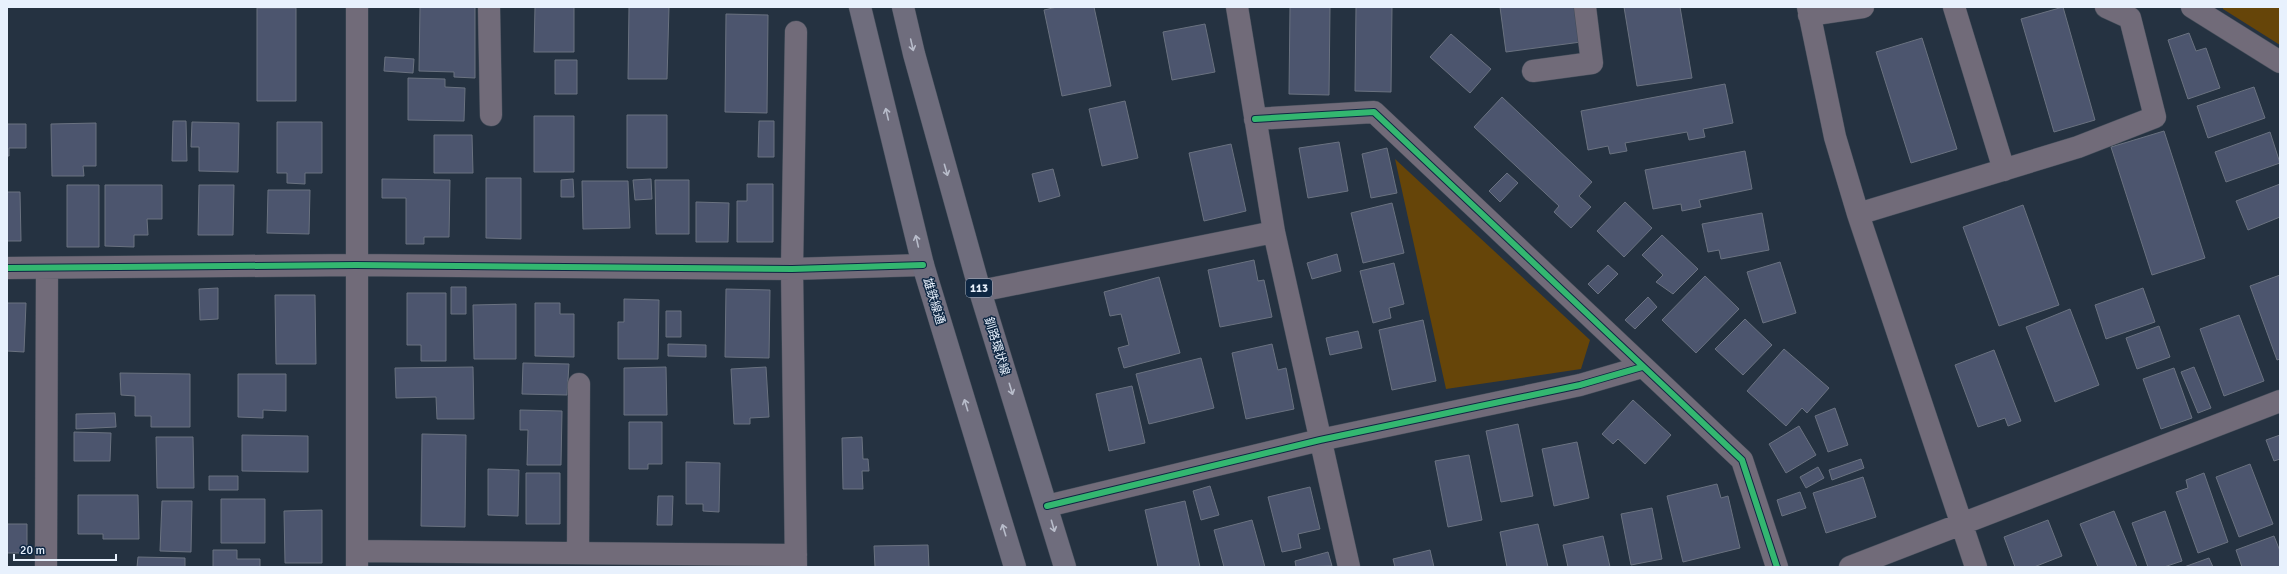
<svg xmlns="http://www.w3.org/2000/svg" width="2287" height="574" viewBox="0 0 2287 574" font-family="Signika,'Noto Sans JP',sans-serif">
  <rect width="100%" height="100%" fill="#253241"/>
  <path fill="#664509" d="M2223,7h57v38l-57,-36z
    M1395,159l195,181 -9,29 -135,20z"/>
  <path fill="#4c556e" stroke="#6a7280" d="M420,7h55v71l-21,-1v-5l-35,-1z
    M535,7h39v45h-40z
    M629,7h40l-2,72h-39z
    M1057,7h37l17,79 -49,10 -18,-86z
    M1290,7h40l-1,88 -40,-1z
    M1356,7h36l-1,85 -36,-1z
    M1500,7h76l5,35 -75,10z
    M1624,7h56l12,71 -55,8z
    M2063,7l32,113 -41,12 -33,-113z
    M257,8h39v93h-39z
    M726,14l42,1 -1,98 -42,-1z
    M1205,24l10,48 -43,8 -9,-48z
    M2189,33l7,18 10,-3 14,40 -32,11 -20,-59z
    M1451,34l40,35 -21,24 -40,-36z
    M1922,38l35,111 -46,14 -35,-111z
    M385,57l29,2 -1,14 -29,-2z
    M555,60h22v34h-22z
    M408,78l37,1v8l20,1 -1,33 -56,-1z
    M1725,84l8,39 -30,6 2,8 -16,3 -2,-8 -62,11 2,8 -17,3 -2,-8 -20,4 -7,-39z
    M2254,87l11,31 -57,20 -11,-32z
    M1502,97l90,85 -13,14 12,11 -20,21 -17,-16 5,-6 -85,-79z
    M1125,101l13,57 -36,8 -13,-57z
    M627,115h40v53h-40z
    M534,116h40v56h-40z
    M173,121h13l1,40h-15z
    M759,121h15v36h-16z
    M192,122l47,1 -1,49 -39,-1v-24h-8z
    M277,122h45v51h-17v11l-18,-1v-10h-10z
    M96,123v43h-13l1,10h-32l-1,-52z
    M7,124h19v24h-17v8h-2z
    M2164,131l41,127 -53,17 -41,-128z
    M2270,132l10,31 -54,19 -11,-30z
    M434,135h38l1,38h-39z
    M1339,142l9,49 -40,7 -9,-50z
    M1231,144l15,67 -42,10 -15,-68z
    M1387,148l10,45 -26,5 -9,-44z
    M1745,151l7,38 -53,11 2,7 -19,4 -1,-7 -28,5 -8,-39z
    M1053,169l7,27 -21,6 -7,-28z
    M1507,173l11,10 -18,19 -11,-11z
    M486,178h35v61l-35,-1z
    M382,179l68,1 -1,57h-25v7h-18v-46h-24z
    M573,179l1,18h-13v-17z
    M651,179l1,20 -17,1 -2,-20z
    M655,180h34v54h-33z
    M582,181h46l2,47 -47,1z
    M747,184h26v58h-36v-41h10z
    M2280,184v33l-32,13 -12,-29z
    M67,185h32v62h-32z
    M105,185h57v34h-15l1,16h-14v12l-29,-1z
    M199,185h35l-1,50h-35z
    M268,190h42l-1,44 -42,-1z
    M7,192h13l1,49h-14z
    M696,202l33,1 -1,39h-32z
    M1625,202l27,26 -28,29 -27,-26z
    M1392,203l12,50 -41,10 -12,-50z
    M2023,205l36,100 -60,21 -36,-99z
    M1762,213l7,37 -48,9 -2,-9 -11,2 -6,-28z
    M1662,235l36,34 -25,25 -17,-12 7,-7 -21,-20z
    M1337,254l4,17 -29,8 -5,-16z
    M1254,260l4,21 6,-1 8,37 -52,10 -12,-57z
    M1780,262l16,51 -33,10 -16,-51z
    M1394,263l10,41 -15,4 2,10 -18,5 -13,-52z
    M1608,265l10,9 -20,20 -10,-10z
    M2280,275v84l-3,1 -27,-74z
    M1705,276l34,33 -43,44 -34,-33z
    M1159,277l21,76 -56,15 -6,-20 11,-3 -8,-31 -11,2 -6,-24z
    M451,287h15v27h-15z
    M218,288v31l-18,1 -1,-31z
    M2143,288l12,34 -49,17 -11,-34z
    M726,289l44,1 -1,68 -44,-1z
    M407,293h39v68h-25v-16h-14z
    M275,295h40l1,69h-40z
    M1648,297l9,10 -22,22 -10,-9z
    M624,299l35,1 -1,59h-40v-37h6z
    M7,303h19l-2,49 -17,-1z
    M535,303h25v11h14v43l-39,-1z
    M516,304v55h-42l-1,-54z
    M2070,309l29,76 -44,17 -29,-75z
    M666,311h15v26h-15z
    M2239,315l25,66 -40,15 -24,-67z
    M1745,319l27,26 -29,30 -28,-26z
    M1423,320l13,61 -44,9 -13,-60z
    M2159,326l11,31 -33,12 -11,-31z
    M1358,331l4,17 -32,7 -4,-17z
    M668,344l38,1v12l-38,-1z
    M1272,344l6,26 8,-2 8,41 -48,10 -14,-66z
    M1784,349l45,39 -22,25 -5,-5 -16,18 -39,-35z
    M1994,350l27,71 -13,5 -3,-8 -27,9 -23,-62z
    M1201,358l13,50 -65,16 -13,-50z
    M523,363l46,1 -2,31 -45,-1z
    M473,367l1,52h-37l-1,-22 -40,1 -1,-30z
    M666,367l1,48h-43v-47z
    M766,367l3,50 -19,1v6h-16l-3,-55z
    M2194,367l17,41 -13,5 -17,-41z
    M2174,368l18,50 -31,11 -18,-50z
    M120,373l70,1v53h-39v-11h-16v-20l-14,-1z
    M238,374h48v37l-23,-1v8l-25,-1z
    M1132,386l13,57 -36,8 -13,-57z
    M1633,400l38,35 -26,29 -27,-25 -5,5 -11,-10z
    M1835,408l13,37 -20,7 -13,-36z
    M520,410l42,1 -1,54h-34l1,-35h-8z
    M115,413l1,14 -40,2v-15z
    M629,422h33v42h-14v5h-19z
    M1518,424l15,72 -32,6 -15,-71z
    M1799,426l17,29 -30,18 -17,-29z
    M74,432l37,1 -1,28h-36z
    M422,434l44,1 -1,92 -44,-1z
    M242,435l66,1v36l-66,-1z
    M2280,435v24l-6,2 -8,-21z
    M156,437h37l1,51h-37z
    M862,437l1,22h5l1,12h-7l1,18h-20l-1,-51z
    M1577,442l12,56 -35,8 -12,-57z
    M1469,455l13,65 -34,7 -13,-66z
    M1861,459l3,9 -32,12 -3,-10z
    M686,462l34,1 -1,49 -16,-1v-7h-17z
    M2250,464l23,60 -34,13 -23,-60z
    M1818,467l6,11 -18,10 -6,-11z
    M488,469l31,1 -1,46 -30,-1z
    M526,473h34v51h-34z
    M2204,473l24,69 -30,11 -22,-61 12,-4 -2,-8z
    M209,476h29v14h-29z
    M1863,477l13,40 -50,16 -13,-40z
    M1717,484l4,14 7,-2 12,52 -57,14 -16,-66z
    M1210,486l9,29 -18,5 -8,-29z
    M1310,487l10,42 -22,5 3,14 -19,4 -14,-55z
    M1800,492l6,16 -24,8 -5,-16z
    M78,495h60l1,44h-36v-5h-25z
    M658,496h15l-1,29h-15z
    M221,499h44v44h-44z
    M162,501h30l-1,51 -31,-1z
    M1185,501l15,66h-42l-13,-57z
    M1652,508l10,51 -31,6 -10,-51z
    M322,510v53h-37l-1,-52z
    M2114,511l23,56h-39l-18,-43z
    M2165,511l17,50 -18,6h-16l-16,-44z
    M1252,520l13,47h-41l-10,-37z
    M2048,520l14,36 -28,11h-19l-11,-30z
    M7,524h20v29h-20z
    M1538,524l10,43h-41l-7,-35z
    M1603,536l7,31h-42l-5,-22z
    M2274,536l6,15v16h-38l-6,-17z
    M928,545l1,22h-54l-1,-21z
    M213,550h24v9h23v8h-47z
    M1430,550l4,17h-39l-2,-8z
    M1328,552l4,14 -36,1 -1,-6z
    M138,557l47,1v9h-48z
    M2209,558l4,9h-29z"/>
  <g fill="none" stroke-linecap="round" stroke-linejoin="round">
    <defs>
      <path id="minor" d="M489,7l2,108
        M1237,7l37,225 75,335
        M1808,7l27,130 23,77 118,353
        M1954,7l50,163
        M2192,7l88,55
        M1809,15l54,-8
        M1533,71l59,-8 -7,-56
        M1255,119l119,-7 368,348 35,107
        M1858,214l220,-67 77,-30 -25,-99 -24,-11
        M7,268l349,-3 436,4 131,-4
        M980,291l294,-59
        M1047,506l273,-66 260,-55 62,-18
        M357,551l439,4
        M578,553l1,-169
        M46,567l1,-299
        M357,567v-560
        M796,567l-4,-298 4,-237
        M1850,567l430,-166"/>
      <path id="major" d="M860,7l63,258 92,302
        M903,7l11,47 66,237 85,276"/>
    </defs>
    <use href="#minor" stroke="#434d59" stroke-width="23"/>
    <use href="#major" stroke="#434d59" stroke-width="23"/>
    <use href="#minor" stroke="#716b79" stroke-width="22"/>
    <use href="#major" stroke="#6f6d7d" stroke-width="22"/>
    <defs>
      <path id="cycleway" d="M1255,119l119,-7 368,348 35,107
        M7,268l349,-3 436,4 131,-4
        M1047,506l273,-66 260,-55 62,-18"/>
    </defs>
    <use href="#cycleway" stroke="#0e2743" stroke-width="8"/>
    <use href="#cycleway" stroke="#33b770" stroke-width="6"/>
  </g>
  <defs><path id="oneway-shaft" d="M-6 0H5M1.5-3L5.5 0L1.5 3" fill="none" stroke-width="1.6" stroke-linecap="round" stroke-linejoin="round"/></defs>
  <g stroke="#b8bcca">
    <use href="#oneway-shaft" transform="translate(912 45) rotate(77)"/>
    <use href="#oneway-shaft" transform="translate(887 114) rotate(-103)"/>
    <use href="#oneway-shaft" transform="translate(946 170) rotate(74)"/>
    <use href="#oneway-shaft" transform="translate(917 241) rotate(-103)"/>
    <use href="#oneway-shaft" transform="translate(1011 389) rotate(73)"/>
    <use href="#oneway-shaft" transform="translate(966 405) rotate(-107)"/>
    <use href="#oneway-shaft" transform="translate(1053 526) rotate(74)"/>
    <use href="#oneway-shaft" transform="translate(1004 530) rotate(-107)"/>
  </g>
  <g text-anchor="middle" stroke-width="3" stroke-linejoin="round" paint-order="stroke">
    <rect fill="#0e2743" stroke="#a7b4c5" stroke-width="1" x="966" y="279" width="26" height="18" rx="3"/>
    <g font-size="11" font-weight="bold" fill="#e8f1fd">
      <text x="979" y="292">113</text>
    </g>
    <g font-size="12" fill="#e8f1fd" stroke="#0e2743">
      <text transform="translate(934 301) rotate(73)" y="4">雄鉄線通</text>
      <text transform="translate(997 346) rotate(73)" y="4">釧路環状線</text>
    </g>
  </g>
  <rect width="2287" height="574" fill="none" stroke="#e8f1fd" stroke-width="16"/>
  <path d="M14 554v6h102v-6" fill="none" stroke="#e8f1fd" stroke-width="2"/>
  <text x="20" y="554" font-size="12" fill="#e8f1fd" stroke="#0e2743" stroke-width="3" paint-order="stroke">20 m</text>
</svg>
